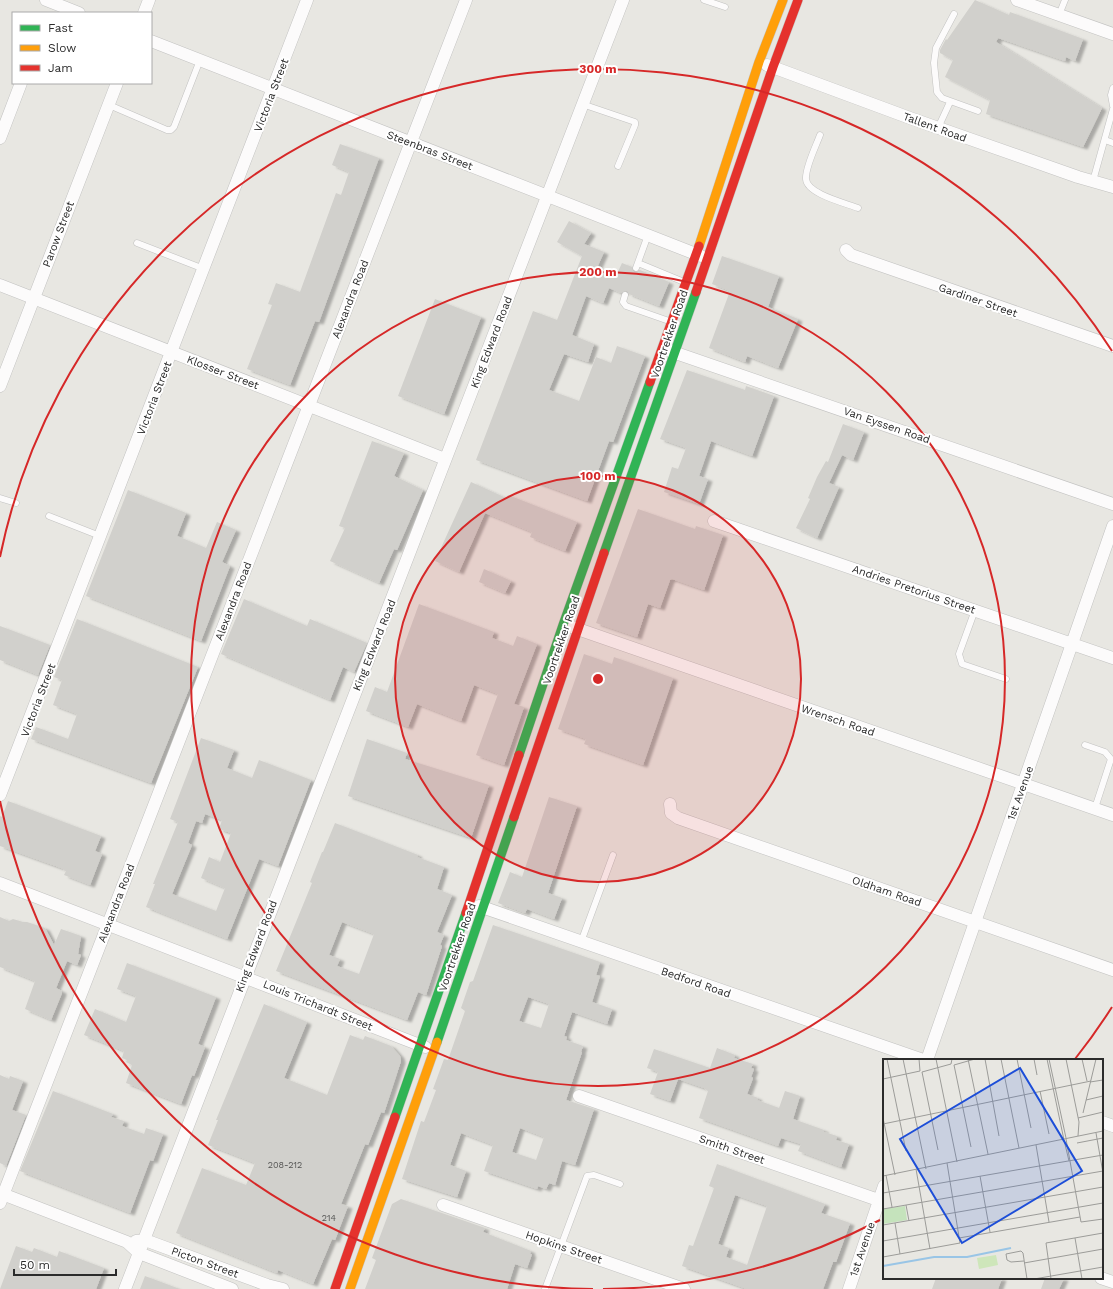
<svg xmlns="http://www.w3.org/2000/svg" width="1113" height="1289" viewBox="0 0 1113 1289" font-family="'Work Sans',sans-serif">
  <defs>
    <filter id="shadow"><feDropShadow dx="4.5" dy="2.5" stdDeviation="1" flood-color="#0004"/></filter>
  </defs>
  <rect width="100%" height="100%" fill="#e8e7e2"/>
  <path fill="#d1d0cc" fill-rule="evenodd" filter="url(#shadow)" d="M975,0l34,15 1,-3 73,27 -8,22 -9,-4 -1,4 -67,-23 -2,4 106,66 -19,39 -97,-33 4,-14 -45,-23 8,-17 -13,-7v-3l6,-11 1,1z
    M340,144l39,14 -60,164 -4,-1 -25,64 -43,-16 25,-64 -4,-1 8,-21 24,9 36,-99 5,2 8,-23 -17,-7z
    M569,221l22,12 -7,11 20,8 -8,18 19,8 7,-15 10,4 2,5 6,-2 29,12 -10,24 -30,-12 -2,-3 -6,2 -12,-5 -6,15 -17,-7 -14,39 22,9 -6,18 -24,-8 -15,36 30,11 17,-44 15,6 6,-17 28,10 -32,86 -4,-1 -22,60 -111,-41 57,-149 24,9 25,-64 -25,-14z
    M722,256l57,20 -11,31 30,12 -20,49 -31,-12 -2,6 -36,-14 21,-57 -18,-7z
    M435,299l46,18 -37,97 -46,-18z
    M687,370l58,20 1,-4 28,10 -22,60 -41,-15 -12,35 9,3 -9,25 -35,-12 8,-25 6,2 8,-21 -26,-9z
    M843,424l21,8 -11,28 -11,-5 -13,28 10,4 -22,51 -21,-10 14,-29 -2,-1 9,-21 9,-16 2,1z
    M372,441l32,12 -10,23 29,14 -26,60 -3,-1 -15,34 -49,-22 15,-33 -6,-2z
    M471,482l35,16 2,-3 69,27 -12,29 -35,-14 2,-5 -47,-19 -26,59 -24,-11z
    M128,490l58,23 -9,23 29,12 11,-26 19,8 -14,32 8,4 -29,75 -115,-45z
    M638,509l57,20 1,-3 27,9 -19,55 -32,-11 -2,1 -10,28 -12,-4 -11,33 -41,-14z
    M484,569l27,12 -6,12 -26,-11z
    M244,599l63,27 3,-7 57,24 -13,29 -11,-5 -13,33 -109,-46z
    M419,604l75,28 -2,6 21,8 4,-10 20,8 -23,60 10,3 -20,58 -28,-10 22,-61 -24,-9 -13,36 -44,-17 -9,23 -42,-16 9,-24 12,5z
    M77,619l121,48 -47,116 -120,-44 5,-12 32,12 9,-25 -24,-9 9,-25 -8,-3z
    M0,626l50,19 -12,30 -38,-15z
    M584,654l28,10 2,-7 59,21 -30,87 -59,-21 2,-5 -28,-10z
    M201,738l33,12 -7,18 25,10 7,-18 52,20 -33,86 -19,-7 -32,80 -81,-32 9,-23h-2l25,-62 -8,-3zM205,814l17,6 -3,9 12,4 -11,29 -11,-5 -8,21 24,10 -9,23 -44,-17 20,-49 -4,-2 8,-22 6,2z
    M367,739l40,14 -2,6 84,26 -18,53 -123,-42z
    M549,797l28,9 -29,87 14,5 -8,21 -27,-10 -2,4 -27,-10 12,-31 12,5z
    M8,801l93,35 -6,15 7,3 -12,31 -26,-10 2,-4 -3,-1 1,-1 -64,-23v-30l2,1z
    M335,823l83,32 -1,2 27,10 -7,22 15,6 -15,37 7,3 -4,10 2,1 -16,49 -8,-3 -11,28 -131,-49 36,-88 -2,-1 12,-30h1zM342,922l32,12 -15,40 -22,-8 3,-7 -11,-4z
    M0,917l9,4 4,-2 10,3h4l18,6 9,17 7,-16 20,7 -3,18 3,1 -4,10 -10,-4 -11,27 6,3v2l-11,27 -26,-11 10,-28 -35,-14z
    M493,925l107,37 -4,13 4,1 -8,26 20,7 -5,15 -35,-12 -8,24 3,1 -1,3 17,6 -2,6h1l-16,48 28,9 -19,56 -13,-4 -7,24 -6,-2 -3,6 -8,-3 -1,3 -53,-18 9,-26 -32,-12 -11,32 16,6 -9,26 -55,-18 19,-58 3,1 12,-32 -3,-1 11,-30 4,1 17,-49 -4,-3 9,-26 3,-1zM528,997l21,7 -8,24 -22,-7zM520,1128l24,9 -8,23 -24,-8z
    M127,963l89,34 -18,47 7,3 -11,29 -2,-1 -11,29 -55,-21 6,-18 -6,-3 1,-2 -5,-2 2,-7 -40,-16 11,-26 31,13 10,-26 -19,-7z
    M264,1004l43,18 -23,56 43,17 23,-60 13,5 2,-4 26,10 9,10 1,5 -17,52 -3,-1 -13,33 -3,-1 -24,60 7,2 -13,34 -3,-1 -19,45 -35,-14 -1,3 -101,-40 26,-65 44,17 9,-22 -47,-18 10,-25h-2z
    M717,1048l18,7 -1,3 19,6 -2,4 3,1 -3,8 2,1 -6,16 11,4 -1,2 22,8 6,-17 15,5 -7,23 31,11v2l13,4 -1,4 13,4 -8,23 -43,-16 3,-7 -20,-6 -3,8 -79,-28 9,-27 -4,-3 -26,-9 -8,22 -20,-7 8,-22 -11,-4 7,-19 56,19z
    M0,1075l9,4 1,-3 13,5 -11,29 14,5 -20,51 -6,-3z
    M53,1091l60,23 -2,3 13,4 -2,5 22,8 2,-6 17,6 -10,27 -3,-1 -20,53 -110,-42z
    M717,1164l108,40 -4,9 29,10 -14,39h-3l-10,27h-76l-65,-23 7,-21 4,1 21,-58 -5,-2zM735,1195l32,11 -20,59 -21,-8 3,-9 -11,-4z
    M401,1199l84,29 -2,4 48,19 -1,3h2l-5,14 -12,-4 -8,25h-142l11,-29 -4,-2 20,-54z
    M16,1246l16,6 2,-4 23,9 2,-6 45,17 -8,21h-96z
    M145,1276l32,12v1h-37z
    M936,1278h66l-4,11h-66z
    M1045,1278h19l-5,11h-18z"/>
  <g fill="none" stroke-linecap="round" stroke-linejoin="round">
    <defs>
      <path id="lane" d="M704,0l21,7
        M954,14l-18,34 -2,15 3,29 5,6 36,13
        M1059,15l6,-15
        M1113,88l-2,7 2,11
        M582,104l53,18v3l-17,41
        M109,105l58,25h4l3,-3 26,-67
        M938,128l12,-26
        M820,135c-4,11 -15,33 -14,44 1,15 39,24 52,29
        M1105,140l8,3
        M1093,181l20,-72
        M137,243l67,26
        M638,263l46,19
        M636,268l12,-33
        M625,295l-2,7 3,4 43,15
        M0,498l16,5
        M49,516l51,20
        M975,610l-16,44 3,10 44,15
        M1085,745l20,7 6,7 -16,49
        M581,942l32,-87
        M545,1289l42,-113 7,-1 26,9"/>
      <path id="street" d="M46,0l33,13
        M1017,0l96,34
        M144,13l5,-13
        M151,41l550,215
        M767,65l143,53 168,59 35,10
        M0,138l21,-55
        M846,250l5,5 262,91
        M0,285l445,174
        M670,351l443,153
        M0,386l117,-303
        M714,521l399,137
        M572,627l541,188
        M0,795l307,-795
        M670,804l1,9 7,5 435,152
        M0,883l425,164
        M479,906l444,154
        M927,1060l186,-534
        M579,1096l305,106
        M1102,1122l11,4
        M0,1193l127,49 12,11 93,36
        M0,1203l466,-1203
        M443,1205l241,84
        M136,1241l9,-1 122,45 16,4
        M1101,1278l12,4
        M125,1289l498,-1289
        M849,1289l35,-103"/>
      <path id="fast" d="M604,553l92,-261
        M519,755l44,-130 87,-243
        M437,1042l77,-225
        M395,1117l71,-204"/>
      <path id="slow" d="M699,246l60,-184 24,-62
        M350,1289l87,-247"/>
      <path id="jam" d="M696,292l77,-225 25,-67
        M650,382l49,-136
        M514,817l90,-264
        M466,913l53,-158
        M335,1289l60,-172"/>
    </defs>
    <use href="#lane" stroke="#c2c2c1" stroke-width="7"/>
    <use href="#street" stroke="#c2c2c1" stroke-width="13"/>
    <use href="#fast" stroke="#c5c4c2" stroke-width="10"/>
    <use href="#slow" stroke="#c5c4c2" stroke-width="10"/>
    <use href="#jam" stroke="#c5c4c2" stroke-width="10"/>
    <use href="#lane" stroke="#fcfbfb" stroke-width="6"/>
    <use href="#street" stroke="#fcfbfb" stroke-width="12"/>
    <use href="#fast" stroke="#30b455" stroke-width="9"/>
    <use href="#slow" stroke="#ff9f0a" stroke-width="9"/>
    <use href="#jam" stroke="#e5322d" stroke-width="9"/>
  </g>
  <circle cx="598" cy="679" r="203" fill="#d62828" fill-opacity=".12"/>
  <g fill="none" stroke="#d62828" stroke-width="2">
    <circle cx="598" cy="679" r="203"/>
    <circle cx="598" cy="679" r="407"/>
    <path d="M1112 1007A610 610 0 0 1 1075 1059M880 1220A610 610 0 0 1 603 1289M593 1289A610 610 0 0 1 0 801M0 557A610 610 0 0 1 1112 351"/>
  </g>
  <g text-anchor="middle" stroke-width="4" stroke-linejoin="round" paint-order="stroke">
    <g font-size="9" fill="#555554">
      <text x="285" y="1168">208-212</text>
      <text x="329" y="1221">214</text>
    </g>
    <g font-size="11" fill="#2b2b2b" stroke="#fff">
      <text transform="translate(271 95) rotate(-69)" y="4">Victoria Street</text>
      <text transform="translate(935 127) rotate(20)" y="4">Tallent Road</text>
      <text transform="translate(430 150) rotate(21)" y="4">Steenbras Street</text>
      <text transform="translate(58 234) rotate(-69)" y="4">Parow Street</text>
      <text transform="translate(350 299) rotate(-69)" y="4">Alexandra Road</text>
      <text transform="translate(978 300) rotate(19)" y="4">Gardiner Street</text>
      <text transform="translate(669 334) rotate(-71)" y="4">Voortrekker Road</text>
      <text transform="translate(491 342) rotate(-69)" y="4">King Edward Road</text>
      <text transform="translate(223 372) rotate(21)" y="4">Klosser Street</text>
      <text transform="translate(154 398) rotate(-69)" y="4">Victoria Street</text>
      <text transform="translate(887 425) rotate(19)" y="4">Van Eyssen Road</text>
      <text transform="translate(914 589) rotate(19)" y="4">Andries Pretorius Street</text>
      <text transform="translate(233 601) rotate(-69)" y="4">Alexandra Road</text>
      <text transform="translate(561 640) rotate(-71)" y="4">Voortrekker Road</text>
      <text transform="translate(374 645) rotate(-68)" y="4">King Edward Road</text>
      <text transform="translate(38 700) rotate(-69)" y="4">Victoria Street</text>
      <text transform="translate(838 720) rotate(19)" y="4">Wrensch Road</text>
      <text transform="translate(1020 793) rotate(-70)" y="4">1st Avenue</text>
      <text transform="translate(887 891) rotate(19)" y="4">Oldham Road</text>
      <text transform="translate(116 903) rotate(-69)" y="4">Alexandra Road</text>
      <text transform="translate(256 946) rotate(-69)" y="4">King Edward Road</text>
      <text transform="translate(457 947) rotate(-71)" y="4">Voortrekker Road</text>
      <text transform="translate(696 982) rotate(19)" y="4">Bedford Road</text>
      <text transform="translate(318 1005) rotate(22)" y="4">Louis Trichardt Street</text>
      <text transform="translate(732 1149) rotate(19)" y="4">Smith Street</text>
      <text transform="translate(564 1247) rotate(19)" y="4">Hopkins Street</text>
      <text transform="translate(862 1249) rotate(-71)" y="4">1st Avenue</text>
      <text transform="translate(205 1262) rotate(20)" y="4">Picton Street</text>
    </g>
  </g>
  <g transform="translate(883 1059)">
    <rect width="220" height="220" fill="#e8e7e2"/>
    <path d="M22,147l2,14 -24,4v-15z" fill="#c5e3bc"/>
    <path d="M113,196l2,10 -19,4 -2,-11z" fill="#cee6ba"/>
    <path fill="none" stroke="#99c5e6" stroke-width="2" d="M0,207l51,-9h33l44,-9"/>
    <path fill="none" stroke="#9c9c99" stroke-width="1" d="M4,0l19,92M20,0l23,110M53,0l21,103M85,0l20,95M102,0l14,77M118,0l18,89M134,0l14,69M151,0l3,16M164,0l17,81M166,0l17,79M183,0l13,63 -1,14M199,0l5,22M0,20l37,-8 -1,-12M207,23l13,-2M157,32l9,43M203,41l17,-4M200,54l13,-54M0,59l12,57M195,59l25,-6M0,65l208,-43M213,74l7,40M183,80l15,83 22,-3M181,81l5,21M194,84l26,-5M153,86l13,77M88,88l-17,-82 21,-6M55,91l-16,-78 29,-8 1,-5M33,110l14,80M3,116l6,32M0,117l220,-45M97,117l10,56M0,134l220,-38M23,146l3,16M0,150l220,-38M12,164l5,31M0,166l220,-38M76,179l121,-21M192,179l7,41M0,182l220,-38M0,198l77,-14 -13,-80M141,202l-13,1 -4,-2 -1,-6 15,-3 2,2 4,26M141,204l79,-14M151,220l69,-12M168,220l-5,-36 57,-10"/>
    <path fill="#1d4ed8" fill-opacity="0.15" stroke="#1d4ed8" stroke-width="2" d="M137,9l62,103 -120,72 -62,-104z"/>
    <rect width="220" height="220" fill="none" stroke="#2b2b2b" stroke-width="2"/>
  </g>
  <circle cx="598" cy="679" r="6" fill="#d62828" stroke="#fff" stroke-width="2"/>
  <g font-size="12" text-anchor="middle" font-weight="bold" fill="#d62828" stroke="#fff" stroke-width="4" stroke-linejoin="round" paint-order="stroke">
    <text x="598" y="73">300 m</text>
    <text x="598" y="276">200 m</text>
    <text x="598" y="480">100 m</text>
  </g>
  <rect x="12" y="12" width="140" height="72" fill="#ffffff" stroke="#aaaaaa"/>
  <rect x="20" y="25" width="20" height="6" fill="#30b455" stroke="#aaaaaa"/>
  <text x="48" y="32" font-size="12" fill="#2b2b2b">Fast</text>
  <rect x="20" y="45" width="20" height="6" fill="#ff9f0a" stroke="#aaaaaa"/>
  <text x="48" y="52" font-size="12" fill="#2b2b2b">Slow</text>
  <rect x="20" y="65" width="20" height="6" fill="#e5322d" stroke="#aaaaaa"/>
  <text x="48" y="72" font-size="12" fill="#2b2b2b">Jam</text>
  <path d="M14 1269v6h102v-6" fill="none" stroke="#2b2b2b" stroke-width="2"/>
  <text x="20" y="1269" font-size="12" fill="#2b2b2b" stroke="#ffffff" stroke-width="3" paint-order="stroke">50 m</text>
</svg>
